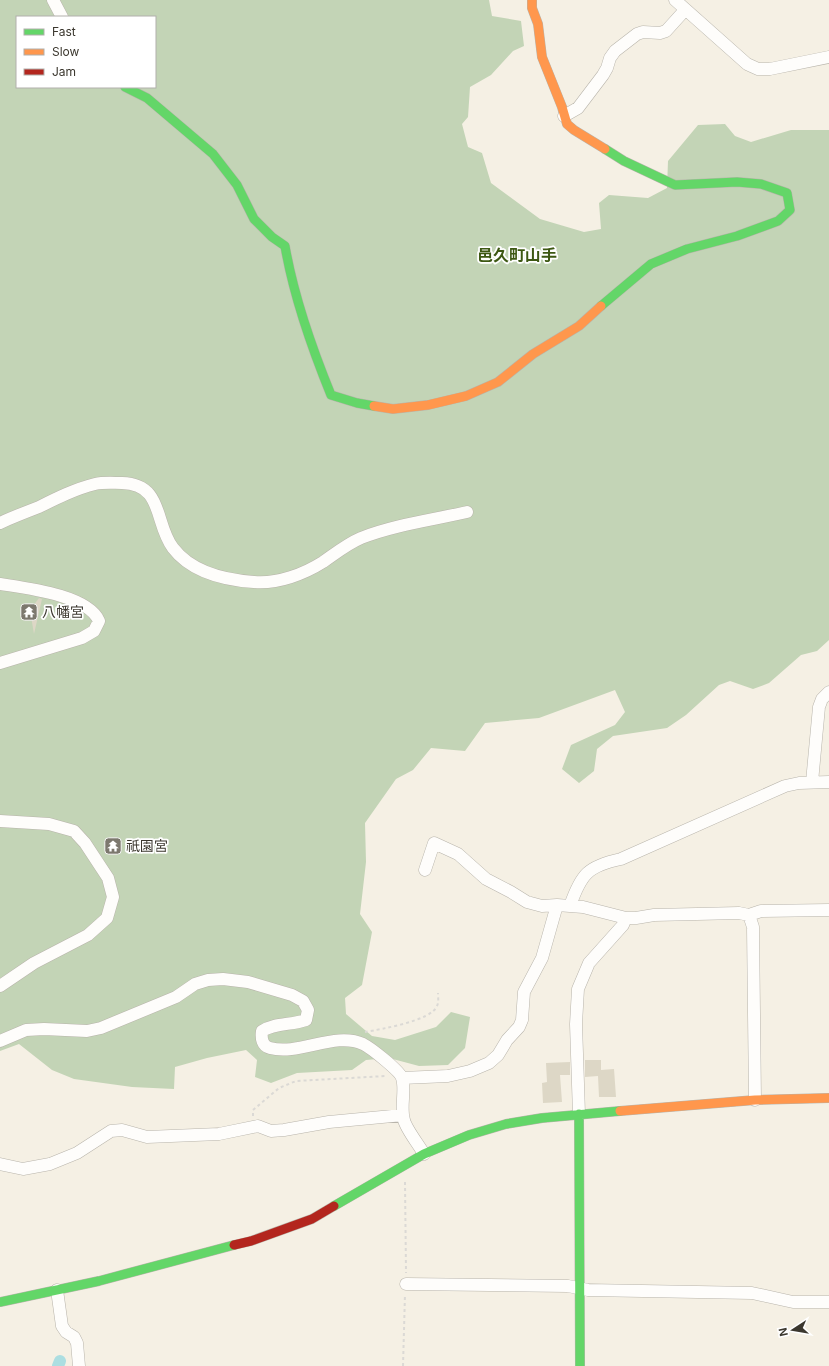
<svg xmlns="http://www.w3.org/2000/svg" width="829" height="1366" viewBox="0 0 829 1366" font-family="Inter,'Noto Sans JP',sans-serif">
  <rect width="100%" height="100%" fill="#f5f0e4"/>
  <path fill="#c3d4b6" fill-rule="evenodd" d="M0,0h489l3,16 29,5 3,25 -11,5 -22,24 -21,12 -2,30 -6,7 6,23 14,6 9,30 49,36 44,13 17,-3 -2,-26 10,-8 39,3 19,-10 1,-27 30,-36 27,-1 10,12 16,6 40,-12h38v510l-12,11 -16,4 -32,28 -16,6 -23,-8 -11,4 -33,30 -19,13 -54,8 -16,13 -3,22 -15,12 -17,-14 9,-24 44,-20 10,-13 -10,-22 -76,28 -54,5 -20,28 -34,-3 -18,22 -17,9 -31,44 1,39 -6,52 12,18 -10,53 -17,13 1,16 26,22 23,4 41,-13 15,-15 19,5 -5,31 -17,17 -29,1 -30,-8 -23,2 -14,10 -55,3 -26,10 -16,-6 2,-17 -11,-10 -39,8 -32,9 -1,22 -42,-2 -58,-8 -22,-9 -33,-26 -19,7zM17,17h138v70h-138z"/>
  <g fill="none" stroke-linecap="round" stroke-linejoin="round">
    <path stroke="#acdee1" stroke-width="12" d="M58,1366l2,-5"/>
  </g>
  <path fill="#ddd7c6" d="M39,598l3,1 -8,35 -5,-29 4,1z
    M585,1060h16v10l13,-1 2,28h-17l-1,-21 -13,1z
    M570,1062v13h-10l2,27 -19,1 -1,-20 5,-1 -1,-19z"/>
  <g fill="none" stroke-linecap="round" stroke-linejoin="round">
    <defs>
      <path id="street" d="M53,0l9,17
        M675,0l72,64 11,5h12l59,-12
        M564,116l14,-8 25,-33 4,-7 3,-10 5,-7 22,-17 6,-2 17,1 6,-2 19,-21
        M0,523c13,-6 26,-11 39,-16 18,-9 36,-18 56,-23 9,-2 18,-1 27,-1 42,1 32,40 51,65 19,25 52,32 81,34 24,2 50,-8 69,-20 13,-9 24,-18 38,-24 33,-13 71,-18 106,-26
        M0,584c25,4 88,11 99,37l-5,10 -12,7 -82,25
        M812,782l7,-75 3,-8 7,-7
        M0,821l49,3 25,7 11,12 23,35 5,19 -6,21 -19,17 -54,28 -34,23
        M425,870l9,-27 24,11 28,25 25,13 16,10 15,4 15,-1 26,2 43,11h10l18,-3 85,-2 10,2 12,-4 68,-1
        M570,906c11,-32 18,-40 51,-47l164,-73 14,-3 30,-1
        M749,915l4,12 2,173
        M0,1041l26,-11 18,-1 43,2 14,-3 75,-31 19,-13 13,-4 15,-1 25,3 44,13 11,6 5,9 -2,10c-14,5 -32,3 -44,11 -1,7 0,15 8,17 29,8 65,-17 93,-4 8,4 37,27 39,34 4,12 -2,29 2,42 2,9 15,25 20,34
        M402,1078l46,-2 22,-5 19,-8 9,-8 9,-15 12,-13 3,-7 2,-28 18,-34 15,-53
        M579,1114l-3,-90 2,-35 11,-26 34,-38 3,-7
        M0,1164l23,5 27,-5 27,-11 34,-22 11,-1 25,7 72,-3 39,-8 13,5 13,-1 45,-8 74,-7
        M406,1284l162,2 20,4 164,3 41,9h36
        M57,1290l5,36 4,6 8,5 3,6 2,23"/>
      <path id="fast" d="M125,87l22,11 66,56 24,31 17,34 18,18 13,9c9,52 26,100 46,149l26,8 17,3
        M601,306l50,-42 36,-15 50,-13 41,-15 12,-11 -3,-17 -26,-9 -24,-2 -62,3 -51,-24 -19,-12
        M579,1114l1,252
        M334,1206l90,-52 45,-19 37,-11 36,-6 78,-7
        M0,1302l99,-21 135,-36"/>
      <path id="slow" d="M532,0v8l6,16 4,33 20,50 5,17 7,6 31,19
        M374,406l19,3 35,-4 38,-9 32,-14 35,-28 46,-28 22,-20
        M620,1111l135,-11 74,-2"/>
      <path id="jam" d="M234,1245l17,-4 61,-22 22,-13"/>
    </defs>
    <use href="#street" stroke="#b8b4ab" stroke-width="13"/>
    <use href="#fast" stroke="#b8b4ab" stroke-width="10"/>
    <use href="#slow" stroke="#b8b4ab" stroke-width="10"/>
    <use href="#jam" stroke="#b8b4ab" stroke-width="10"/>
    <path stroke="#dbd9d5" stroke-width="2" stroke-dasharray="3 3" stroke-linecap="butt" d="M365,1032c16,-3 66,-11 72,-26 2,-4 1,-9 1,-13
      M253,1116v-6l26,-22 17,-7 90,-5
      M405,1182l1,91
      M403,1366l2,-72"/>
    <use href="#street" stroke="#fefdfb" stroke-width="12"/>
    <use href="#fast" stroke="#63d668" stroke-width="9"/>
    <use href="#slow" stroke="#ff974d" stroke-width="9"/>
    <use href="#jam" stroke="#b3261e" stroke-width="9"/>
  </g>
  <defs>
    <symbol id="temple-square" viewBox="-11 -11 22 22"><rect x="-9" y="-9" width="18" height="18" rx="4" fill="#7c786e" stroke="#fff"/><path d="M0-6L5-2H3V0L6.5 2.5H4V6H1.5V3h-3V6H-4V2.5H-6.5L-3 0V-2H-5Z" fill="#fff"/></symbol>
  </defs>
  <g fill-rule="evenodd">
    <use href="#temple-square" x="19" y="602" width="20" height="20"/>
    <use href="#temple-square" x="103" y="836" width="20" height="20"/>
  </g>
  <g text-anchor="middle" stroke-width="3.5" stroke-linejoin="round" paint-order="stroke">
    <g font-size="14" fill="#3b372e" stroke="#fff" text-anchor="start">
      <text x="42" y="617">八幡宮</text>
      <text x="126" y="851">祇園宮</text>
    </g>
    <g font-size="16" font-weight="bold" fill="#3d5813" stroke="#fff">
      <text x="517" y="261">邑久町山手</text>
    </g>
  </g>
  <rect x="16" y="16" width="140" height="72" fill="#ffffff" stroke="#b1afab"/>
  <rect x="24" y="29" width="20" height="6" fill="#63d668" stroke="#b1afab"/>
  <text x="52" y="36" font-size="12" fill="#3b372e">Fast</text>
  <rect x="24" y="49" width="20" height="6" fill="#ff974d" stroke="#b1afab"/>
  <text x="52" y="56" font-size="12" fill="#3b372e">Slow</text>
  <rect x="24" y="69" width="20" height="6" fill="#b3261e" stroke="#b1afab"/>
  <text x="52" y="76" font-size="12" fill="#3b372e">Jam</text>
  <g transform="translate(793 1330) rotate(258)" stroke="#ffffff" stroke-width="3" paint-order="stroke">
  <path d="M0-3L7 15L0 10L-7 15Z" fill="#3b372e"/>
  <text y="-6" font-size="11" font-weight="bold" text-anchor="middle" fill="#3b372e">N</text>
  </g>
</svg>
